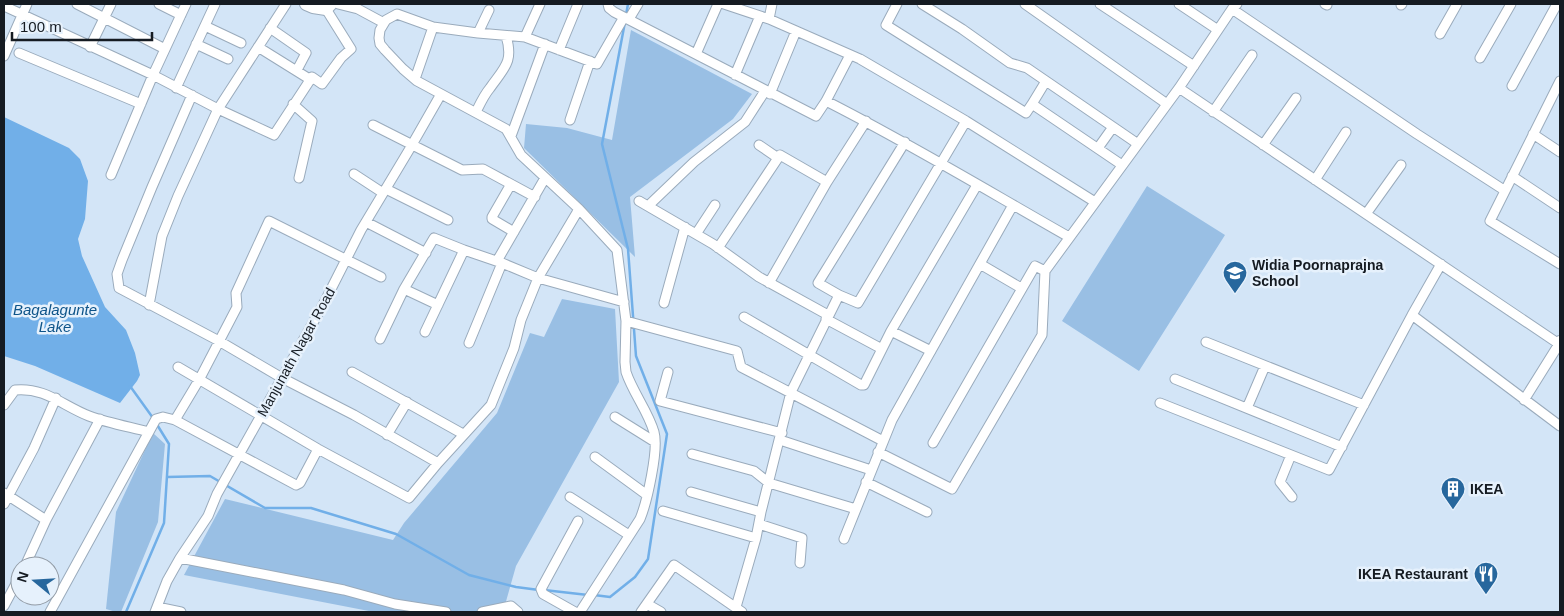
<svg xmlns="http://www.w3.org/2000/svg" width="1564" height="616" viewBox="0 0 1564 616" font-family="Arial,sans-serif">
  <rect width="100%" height="100%" fill="#d3e5f7"/>
  <path fill="#99bfe4" d="M631,30l121,64 -19,25 -103,78 5,60 -111,-109 2,-24 41,4 45,12z
    M1147,186l78,49 -86,136 -77,-50z
    M562,299l53,10 4,73 -103,184 -13,46h-129l-190,-37 41,-76 168,41 11,-17 93,-110 33,-80 14,4z
    M153,433l12,11 -7,78 -37,90h-5l-10,-3 10,-97z"/>
  <path fill="#71afe8" d="M4,117l65,31 11,11 8,22 -3,38 -7,20 4,17 23,51 21,23 9,23 5,22 -3,6 -17,22 -85,-37 -31,-10z"/>
  <g fill="none" stroke-linecap="round" stroke-linejoin="round">
    <path stroke="#71afe8" stroke-width="2.5" d="M626,15l2,-11
      M130,386l23,32
      M167,477l43,-1 55,32h46l85,26 73,41 47,12 23,3
      M544,590l44,5
      M594,595l16,2 25,-20 13,-18 19,-125 -31,-78 -8,-107 -26,-105 23,-122
      M126,612l38,-89 5,-79 -13,-21"/>
    <defs>
      <path id="street" d="M77,4l88,45
        M159,4l22,11
        M338,4l20,5 26,14
        M540,4l-15,33 72,27 27,-47
        M608,4l1,4 5,4 202,104 10,-15 24,-46
        M724,4l45,15 91,40 106,62 129,81
        M897,4l-11,21 140,88 6,-9 90,61
        M922,4l40,25 48,34 17,5 111,76
        M1025,4l142,100
        M1100,4l94,62
        M1179,4l39,26
        M1325,4l2,1
        M1401,5l1,-1
        M4,6l149,69 65,34 56,26 38,-58 10,7 19,-26 10,-9 -25,-40
        M1232,9l185,125 87,56
        M629,19l9,-15
        M769,19l3,-15
        M205,26l36,17
        M270,28l36,25 -9,17
        M478,33l11,-23
        M1440,34l17,-30
        M525,37l-47,-4 -45,-6 -36,-13 -11,6 -6,10 -1,8 1,6 5,6 18,19 14,12 89,48 15,26 58,54 38,41 9,71 -1,41 1,10c7,21 22,39 28,60 5,17 -7,70 -14,87l-60,93
        M196,44l32,15
        M90,47l21,-43
        M258,47l53,33
        M559,50l19,-46
        M19,53l122,51
        M696,54l22,-50
        M4,56l23,-52
        M1480,58l31,-54
        M735,75l25,-59
        M415,79l18,-52
        M1560,81l-70,140 70,43
        M1512,86l45,-82
        M176,88l39,-84
        M1179,88l380,256 -35,56
        M770,94l26,-63
        M192,95l-40,92 -30,73 -5,14 2,14 100,53 63,37 72,37 84,48
        M826,101c83,42 162,90 243,136
        M293,104l19,17 -13,57
        M1032,104l14,-23
        M476,112c4,-8 8,-17 14,-24 14,-20 24,-26 16,-52
        M1213,112l39,-57
        M570,120l20,-59
        M373,125l89,45 21,-1 52,28
        M1533,134l27,18
        M511,136l34,-92
        M905,142l-87,141 21,12 19,8 108,-182
        M759,145l19,13
        M1263,145l33,-47
        M1098,148l15,-21
        M354,174l29,19
        M111,175l42,-100 33,-71
        M1512,176l48,32
        M1315,180l31,-48
        M511,184l-19,33v2l22,13
        M386,189l62,31
        M639,201l74,43 46,33 69,38
        M648,206l46,-44 51,-40 20,-31
        M1366,214l35,-49
        M366,222l60,31
        M696,234l19,-29
        M718,248l62,-93 47,27
        M497,261l48,-83
        M980,264l41,24
        M1441,264l-29,51 148,111
        M769,283l58,-101 39,-61
        M404,289l34,16
        M664,303l21,-76
        M149,305l13,-69 16,-40 40,-87 68,-105
        M744,317l117,68h3l27,-54 86,-146
        M826,319l56,30
        M626,321l111,30 4,16 142,74
        M891,331l40,20
        M425,332l39,-82
        M380,339l24,-50 30,-51 30,12 38,13 36,15 86,24
        M1206,342l158,63
        M469,343l33,-80
        M178,367l140,82 91,49 29,-35 53,-58 23,-57 7,-28 17,-42 41,-69
        M352,372l111,62
        M668,372l-8,29 122,32
        M1175,379l167,68
        M1160,403l169,67 83,-155
        M4,405l11,-15c30,-3 48,16 74,26 19,7 41,11 60,16
        M1247,408l18,-42
        M615,417l40,25
        M175,420l24,-40 38,-73 -1,-14 33,-72 112,56
        M387,435l20,-33
        M780,440l91,30
        M933,443l102,-177 10,5 134,-183 53,-79 5,-5
        M878,452l74,37 90,-154 3,-64
        M692,454l62,17 15,12 87,26
        M1291,455l-11,27 12,15
        M595,457l52,38
        M866,482l61,30
        M691,492l70,20
        M4,493l42,27
        M570,497l59,38
        M4,504l30,-56 22,-50
        M663,511l93,27
        M759,524l43,14 -2,25
        M844,539l48,-119 121,-215
        M180,558l164,32 51,14 51,8
        M25,566l21,-46 54,-101
        M647,604l14,8
        M4,606l16,-30
        M157,607l24,5
        M736,607l20,-69 5,-26 30,-120 48,-97
        M50,612l106,-193 7,-2 12,3 121,65 4,-2 18,-34
        M155,612l12,-31 13,-23 28,-42 9,-22 107,-191 37,-73 48,-80 32,-56
        M482,612l29,-6 7,6
        M575,612l-32,-18 -2,-5 37,-68
        M641,612l33,-47 68,47"/>
      <path id="secondary" d="M306,4l7,3 13,2 5,-5
        M1560,342l-1,2 1,1"/>
    </defs>
    <use href="#street" stroke="#9aabbc" stroke-width="11"/>
    <use href="#secondary" stroke="#9aabbc" stroke-width="14"/>
    <use href="#street" stroke="#fff" stroke-width="9"/>
    <use href="#secondary" stroke="#fff" stroke-width="12"/>
  </g>
  <defs>
    <symbol id="school-pin" viewBox="-11 -11 22 30"><path d="M0 17L-7.5 6A9.5 9.5 0 1 1 7.5 6Z" fill="#27679d" stroke="#e6f1fc"/><path d="M0-5L7-2L0 1L-7-2ZM-4 1L0 2.5L4 1V4Q0 6-4 4Z" fill="#fff"/></symbol>
    <symbol id="building-pin" viewBox="-11 -11 22 30"><path d="M0 17L-7.5 6A9.5 9.5 0 1 1 7.5 6Z" fill="#27679d" stroke="#e6f1fc"/><path d="M-4-6H4V6H1V3H-1V6H-4ZM-2.5-4.3h1.7v1.8h-1.7ZM.8-4.3h1.7v1.8H.8ZM-2.5-1h1.7V.8h-1.7ZM.8-1h1.7V.8H.8Z" fill="#fff"/></symbol>
    <symbol id="restaurant-pin" viewBox="-11 -11 22 30"><path d="M0 17L-7.5 6A9.5 9.5 0 1 1 7.5 6Z" fill="#27679d" stroke="#e6f1fc"/><path d="M-5-6h1v4h1v-4h1v4h1v-4h1v5L-1.5 .5V6h-2V.5L-5-1ZM5-6V6H3V1.5H1.5Q1.5-4 5-6Z" fill="#fff"/></symbol>
  </defs>
  <g fill-rule="evenodd">
    <use href="#school-pin" x="1221" y="259" width="28" height="38"/>
    <use href="#building-pin" x="1439" y="475" width="28" height="38"/>
    <use href="#restaurant-pin" x="1472" y="560" width="28" height="38"/>
  </g>
  <g text-anchor="middle" stroke-width="5" stroke-linejoin="round" paint-order="stroke">
    <g font-size="14" font-weight="bold" fill="#151b22" stroke="#e6f1fc" text-anchor="start">
      <text x="1252" y="270">Widia Poornaprajna<tspan x="1252" dy="16">School</tspan></text>
      <text x="1470" y="494">IKEA</text>
      <text x="1468" y="579" text-anchor="end">IKEA Restaurant</text>
    </g>
    <g font-size="14" fill="#151b22" stroke="#e6f1fc">
      <text transform="translate(296 352) rotate(-61)" y="5">Manjunath Nagar Road</text>
    </g>
    <g font-size="15" font-style="italic" fill="#0e5489" stroke="#e6f1fc">
      <text x="55" y="315">Bagalagunte<tspan x="55" dy="17">Lake</tspan></text>
    </g>
  </g>
  <rect width="1564" height="616" fill="none" stroke="#151b22" stroke-width="10"/>
  <g transform="translate(35 581) rotate(288)"><circle r="24" fill="#e6f1fc" stroke="#929ba5"/>
  <path d="M0-4L9 19L0 12L-9 19Z" fill="#27679d"/>
  <text y="-8" font-size="14" font-weight="bold" text-anchor="middle" fill="#151b22">N</text>
  </g>
  <path d="M12 32v8h140v-8" fill="none" stroke="#151b22" stroke-width="2.5"/>
  <text x="20" y="32" font-size="15" fill="#151b22" stroke="#e6f1fc" stroke-width="4" paint-order="stroke">100 m</text>
</svg>
